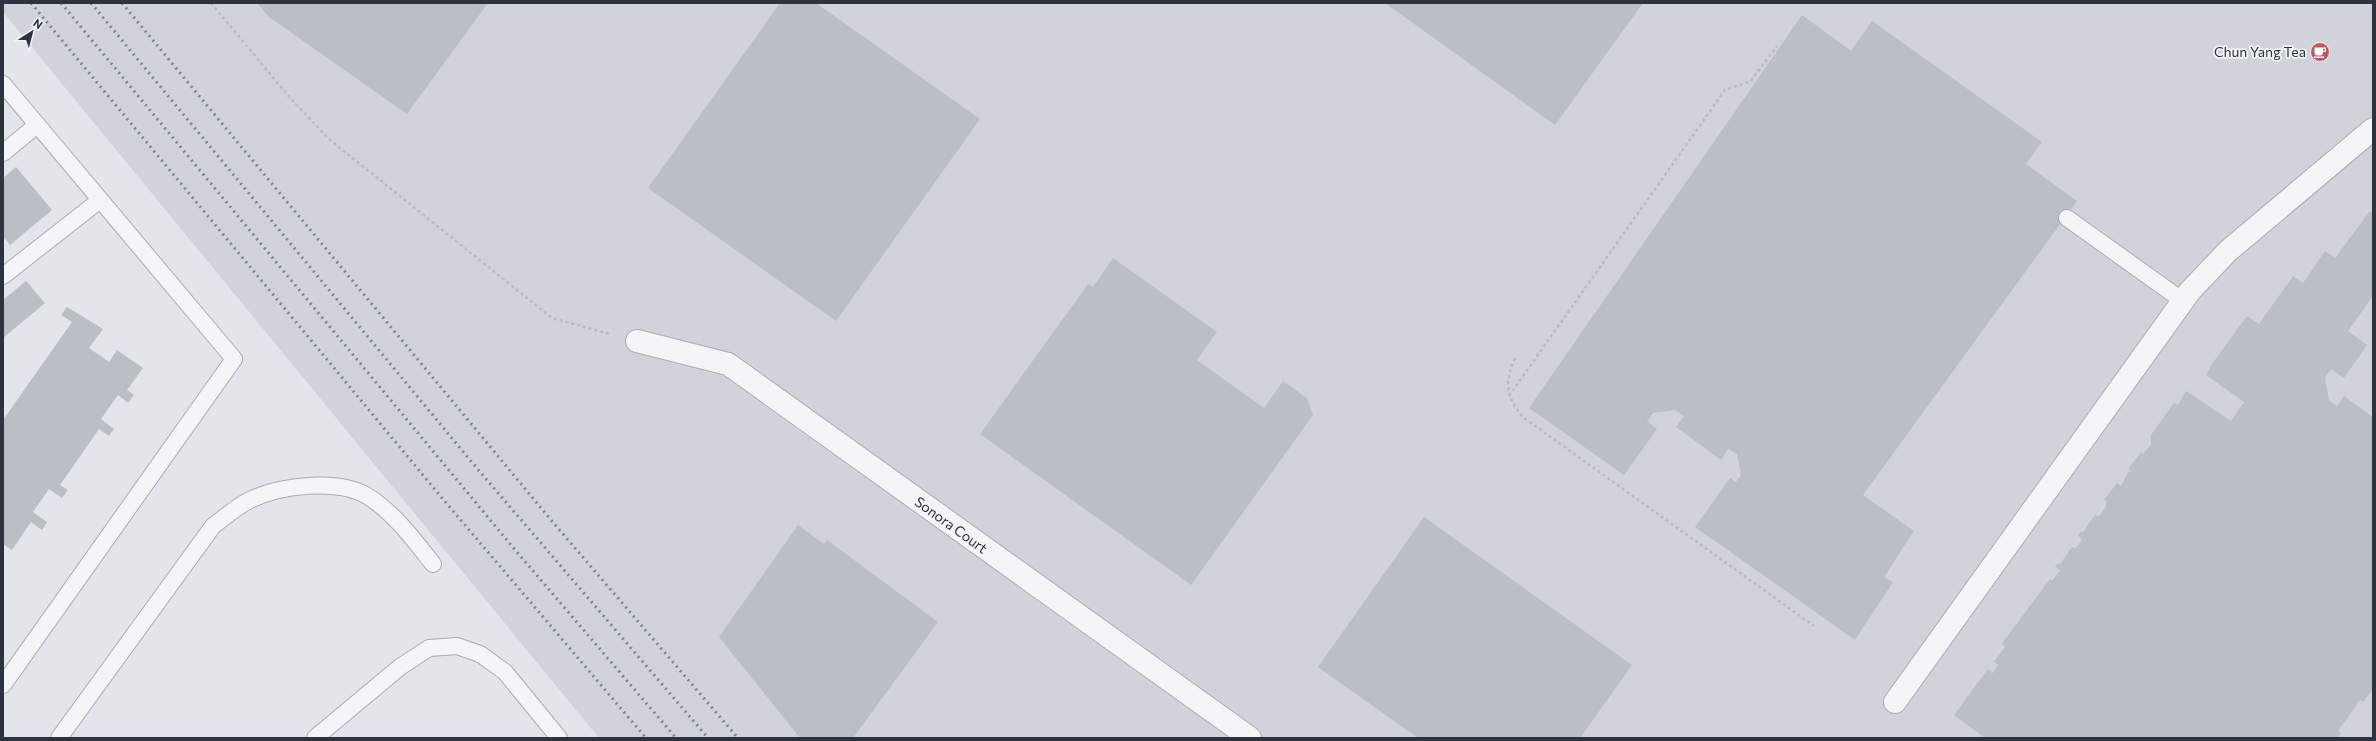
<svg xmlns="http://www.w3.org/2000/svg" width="2376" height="741" viewBox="0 0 2376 741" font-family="Commissioner,sans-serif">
  <rect width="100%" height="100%" fill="#e2e5e9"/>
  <path fill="#d0d4da" d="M3,3h2370v735h-1774l-596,-726z"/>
  <path fill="#babec5" d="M257,3h231l-81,111 -138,-97z
    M780,3h36l164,116 -144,202 -188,-133z
    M1385,3h258l-88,122z
    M1802,15l49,36 21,-30 170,121 -16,22 51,37 -214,294 51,36 -30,46 9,5 -38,58 -160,-113 35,-49 6,4 5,-7 -4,-21 -9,-5 -7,11 -45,-33 8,-11 -9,-6 -22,3 -6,8 10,8 -33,46 -95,-67z
    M16,167l36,43 -42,35 -7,-9v-58z
    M2370,211l3,2v83l-25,35 19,14 -23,33 -13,-9 -6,9 4,22 8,6 7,-10 29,21v272l-10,13 -3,-2 -22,31 3,2 -4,5h-352l-31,-23 34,-46 5,4 5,-8 -4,-3 11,-15 -3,-3 1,-2 47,-63 2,2 8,-11 -5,-3 3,-4 2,1 12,-17 4,1 6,-8 -4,-5 3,-4 2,1 12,-17 4,1 6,-8 2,-6 -3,-2 13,-17 4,3 7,-14 4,-1 -4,-2 13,-17 2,2 8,-10v-9l23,-32 4,2 8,-14 45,30 13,-19 -38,-27 6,-11 35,-48 12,8 34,-48 10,7 22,-32 10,7z
    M1113,258l104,74 -20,28 67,48 19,-27 24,17 6,17 -122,170 -211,-151 108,-150 5,3z
    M26,281l19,22 -42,35v-38z
    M67,307l36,22 -14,19 20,14 8,-12 26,18 -16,22 7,5 -6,8 -10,-8 -17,24 13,10 -5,7 -10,-7 -39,56 8,5 -6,8 -13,-9 -16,23 14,10 -5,8 -11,-8 -19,28 -9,-6v-124l69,-98 -11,-7z
    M1424,517l208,148 -52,73h-162l-100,-71z
    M798,525l26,19 3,-4 111,82 -85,116h-53l-81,-101z"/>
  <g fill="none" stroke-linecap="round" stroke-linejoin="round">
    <defs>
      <path id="lane" d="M3,84l231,275 -231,326
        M3,153l34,-28
        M2067,218l116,83
        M3,276l97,-76
        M59,738l154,-212c11,-8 23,-19 35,-25 31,-16 91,-23 121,-4 26,17 45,43 64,67
        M315,738l85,-71 29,-19 28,-2 23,8 25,18 54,66"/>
      <path id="street" d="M637,341l91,23 522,374
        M1895,702l295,-411 38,-40 145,-122"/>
    </defs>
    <use href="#lane" stroke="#a8acb3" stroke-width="18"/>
    <use href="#street" stroke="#a8acb3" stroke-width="24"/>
    <path stroke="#b8bbc0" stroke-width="2.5" stroke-dasharray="3 3" stroke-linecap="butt" d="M211,3l80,96 39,41 222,178 58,16
      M1515,358c-11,25 -9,40 9,60l290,208
      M1509,396l216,-306 26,-9 26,-35"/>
    <use href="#lane" stroke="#f4f5f7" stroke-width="16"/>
    <use href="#street" stroke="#f4f5f7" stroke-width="22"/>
    <path stroke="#7d8591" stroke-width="3" stroke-dasharray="2 4" stroke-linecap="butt" d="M31,3l411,495 204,240
      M61,3l455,548 160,187
      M91,3l384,463 233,272
      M122,3l429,517 187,218"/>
  </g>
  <defs>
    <symbol id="cafe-disc" viewBox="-11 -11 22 22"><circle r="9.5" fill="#c05567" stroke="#f1f4f6"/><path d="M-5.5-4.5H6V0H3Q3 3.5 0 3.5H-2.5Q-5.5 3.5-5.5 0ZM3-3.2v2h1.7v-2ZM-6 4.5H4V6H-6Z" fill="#fff"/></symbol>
  </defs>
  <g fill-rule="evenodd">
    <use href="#cafe-disc" x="2309" y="41" width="22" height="22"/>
  </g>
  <g text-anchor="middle" stroke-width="3.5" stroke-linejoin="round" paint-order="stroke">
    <g font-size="14" fill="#2c333f" stroke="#f1f4f6" text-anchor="end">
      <text x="2306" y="57">Chun Yang Tea</text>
    </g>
    <g font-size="14" fill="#2c333f" stroke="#f1f4f6">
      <text transform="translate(951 525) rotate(36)" y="5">Sonora Court</text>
    </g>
  </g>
  <rect width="2376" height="741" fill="none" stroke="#2c333f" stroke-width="8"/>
  <g transform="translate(32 32) rotate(36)" stroke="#f1f4f6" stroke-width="3" paint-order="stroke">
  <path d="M0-3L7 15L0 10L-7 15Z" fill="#2c333f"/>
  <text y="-6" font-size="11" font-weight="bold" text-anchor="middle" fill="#2c333f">N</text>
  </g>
</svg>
